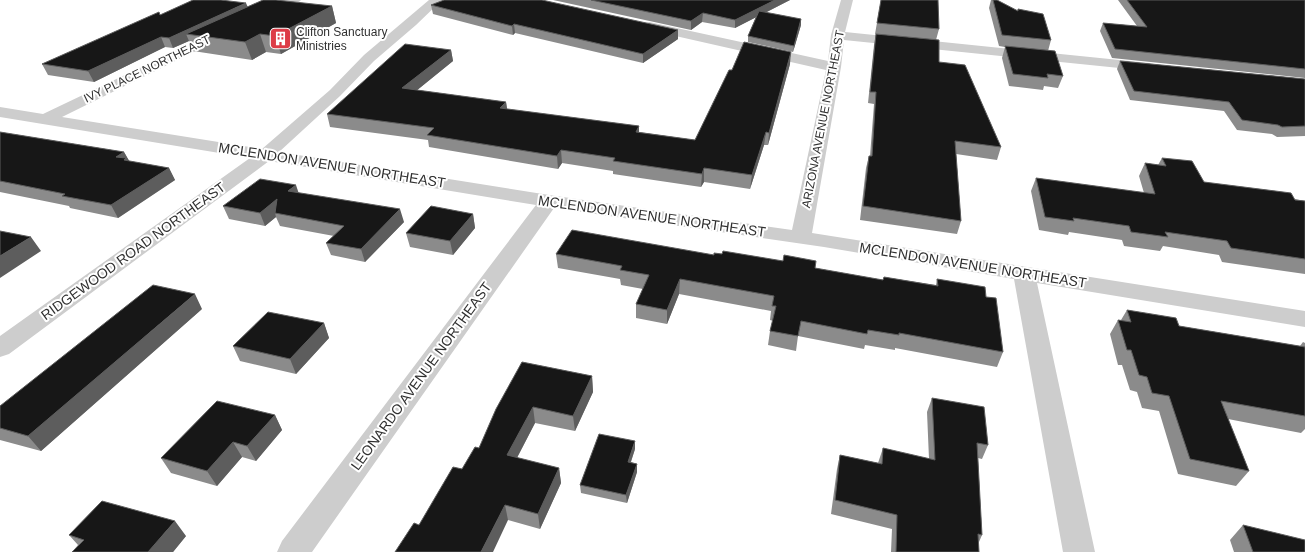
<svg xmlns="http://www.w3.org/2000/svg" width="1305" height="552" viewBox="0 0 1305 552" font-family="Helvetica,sans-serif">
  <rect width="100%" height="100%" fill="#fff"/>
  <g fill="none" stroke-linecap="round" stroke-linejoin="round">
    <path fill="#cdcdcd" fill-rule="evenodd" d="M284,0h17l-2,2 -33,14h-8l-2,-3 2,-3z
      M429,0h13l-26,25 -42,36 -34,35 -61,56 270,43 243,35 34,-160 -177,-40 -4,-1 -2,-3 2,-3 4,-1 179,39 3,-26 10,-35h12l-8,32 304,31 5,1 2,3 -2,3 -5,1 -305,-31 -3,27 -29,166 493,78v16l-268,-44 58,269h-32l-49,-273 -190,-32 -270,-39 -242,344h-35l5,-11 254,-336 -267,-44 -260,193 -9,3v-21l250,-178 -250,-41v-10l43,7 176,-84 5,1 1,3 -1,3 -162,80 200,32 68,-59 34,-35z"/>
  </g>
  <path fill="#8b8b8b" d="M553,0h237l-25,13 36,6v6l-8,27 -45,-10v-6l8,-19 -21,11 -33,-6 -11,8z
    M881,0l58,29 -3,11 -61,-6z
    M991,0h6l54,40 -3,11 15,25 -5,12 -14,-2 -1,4 -34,-4 -7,-28 3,-11 -6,-1 -10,-38z
    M1118,0h187v78l-193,-20 -12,-27 3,-8 34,3z
    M431,5l247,25v9l-35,24 -128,-30 -2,2 -80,-21z
    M332,6l4,17 -55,31 -15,-2 -14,8 -59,-9 -4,-10 -16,7 -8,-1 -71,35 -46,-7 -6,-11 118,-49 88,-8z
    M876,34l63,28 62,85 -4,13 -41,-6 5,67 -4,13 -97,-14 6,-52 3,-12h1l4,-52 -6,-1 6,-58z
    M451,50l2,11 -36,29 89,12 1,7 132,17v6l56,8 37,-70 58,-6 -22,81h-4l-14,44 -46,-7 -3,5 -88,-13v-3l-51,-8 -4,6 -129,-22 -1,-7 -98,-13 -3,-13z
    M1120,61l185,18v57l-28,1 -5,-3 -35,-4 -13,-19 -94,-11 -13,-31z
    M0,132l124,20 5,9 40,7 6,12 -57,38 -48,-10 -1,-2 -69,-14z
    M1162,158l42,24 101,19v73l-83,-12 -3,-7 -56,-9 -3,5 -36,-5 -2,-6 -53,-8 -1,3 -29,-5 -8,-39 5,-13 108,15 -5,-17 6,-13 13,2z
    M299,193l105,29 -39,40 -34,-7 -5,-12 8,-7 -54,-10 -4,-9 -11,9 -36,-7 -6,-13z
    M473,214l2,14 -22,27 -43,-8 -4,-14z
    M556,254l158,1 101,13 68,12 1,-3 52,8 1,-6 49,18 17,55 -6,15 -102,-19v2l-30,-5 -1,4 -66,-13 -2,15 -28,-6 2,-14 3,-10 -3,-1 1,-9 -92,-17 -12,30 -31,-6v-14l7,-15 -22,-4 -1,-6 -62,-11z
    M202,309l-161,142 -41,-11v-34z
    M1127,310l52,16 121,20 3,-4 2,1v86l-4,4 -73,-14 21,52 -13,15 -58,-12 -19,-63 -17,-3 -5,-16 -7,-2 -8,-25h-4l-8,-31 8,-14h3z
    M324,323l5,15 -33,36 -56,-13 -7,-15z
    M522,362l70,14 1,16 -18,39 -40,-8 -18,35 42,10 2,15 -21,46 -32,-9 -89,5 60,-77z
    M932,398l56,47 -6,14 -4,-1 4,77 -3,7v10h-88l1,-23 -61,-15 6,-45 3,-14 38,8 5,-15 46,11 -2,-47z
    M275,415l7,15 -26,31 -14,-4 -25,29 -46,-13 -10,-15z
    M635,449l-4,13 6,2v8l-10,31 -46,-10 -1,-8z
    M1243,525l62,27h-71l-4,-12z
    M69,535l117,1 -13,16h-101l6,-7z"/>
  <path fill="#5d5d5d" d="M775,0h15l-55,28v-8z
    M246,3l4,9 -64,22 3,7 -16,7 -4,-10z
    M332,6l4,17 -55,31 -6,-18z
    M703,13l-1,9 -11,8v-9z
    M801,19v6l-8,27 1,-6z
    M514,24l1,9 -2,2 -1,-9z
    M678,30v9l-35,24v-9z
    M260,34l6,18 -14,8 -7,-18z
    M161,37l4,10 -71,35 -6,-11z
    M451,50l2,11 -48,39 -3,-12z
    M791,52l-1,12 -22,81 1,-12z
    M506,102l2,13 -8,-7z
    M639,126v13l-3,-7z
    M766,132l-2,13 -14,44 2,-14z
    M561,150l1,13 -4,6 -1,-13z
    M124,152l7,12 -15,-7z
    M169,168l6,12 -57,38 -7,-13z
    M704,168v14l-3,5 1,-13z
    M296,185l4,12 -12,-6z
    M277,199l-2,14 1,4 -11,9 -5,-13z
    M400,209l4,13 -39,40 -4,-13z
    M473,214l2,14 -22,27 -3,-14z
    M31,237l10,14 -41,27v-22z
    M680,279l-1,15 -12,30v-14z
    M195,294l7,15 -161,142 -13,-15z
    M324,323l5,15 -33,36 -6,-15z
    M592,376l1,16 -18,39 -2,-15z
    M533,407l2,16 -25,48 -3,-16z
    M275,415l7,15 -26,31 -9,-15z
    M635,441v8l-7,21v-8z
    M233,442l9,15 -25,29 -10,-15z
    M637,464v8l-10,31 -1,-8z
    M559,468l2,15 -21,46 -2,-15z
    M505,505l3,15 -15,32h-12z
    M175,521l11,15 -13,16h-25z"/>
  <path fill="#171717" stroke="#5d5d5d" d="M193,0h28l25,3 -77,35 -8,-1 -73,34 -46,-7 117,-52 1,3z
    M263,0h13l56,6 -57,30 -15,-2 -15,8 -59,-8z
    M444,0h98l136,30 -35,24 -129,-30 -2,2 -81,-21z
    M591,0h184l-40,20 -32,-7 -12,8z
    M881,0h57l1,29 -62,-6z
    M993,0h4l21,11v-2l25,5 8,26 -49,-5z
    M1127,0h178v69l-190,-20 -12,-26 44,4z
    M759,11l42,8 -7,27 -46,-10z
    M876,34l63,6v22l26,3 36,82 -46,-6 6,80 -98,-15 6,-50h3l4,-64h-6z
    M744,42l47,10 -22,81 -3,-1 -14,43 -48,-7 -2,6 -89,-13 2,-3 -54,-8 -4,6 -130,-21 7,-7 -107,-14 78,-70 46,6 -49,38 104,14 -6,6 139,18 -3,6 59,8 34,-70h3z
    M1005,46l50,5 8,25 -16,-2 1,4 -35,-4z
    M1120,61l185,18v47l-23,1 -4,-2 -36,-5 -13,-18 -95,-11z
    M0,132l124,20 -8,5 10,1 -2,2 45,8 -58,37 -49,-9 3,-2 -65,-13z
    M1162,158l30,3 12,21 87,11 4,7 10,1v58l-74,-11 -4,-7 -62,-9 3,5 -37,-5 -2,-6 -56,-8 1,3 -29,-4 -9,-39 119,16 -10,-31 21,3z
    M260,179l36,6 -8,6 112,18 -39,40 -35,-6 18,-17 -69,-13 2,-14 -17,14 -37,-7z
    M431,206l42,8 -23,27 -44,-8z
    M572,230l142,25v-2l8,1 1,-3 60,10 1,-6 32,6 -1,7 68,12 1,-3 54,9 -1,-7 48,8 1,10 10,1 7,54 -104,-19v2l-31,-5 -1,4 -66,-13 -3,15 -28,-5 6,-25h-4l2,-10 -94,-17 -13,31 -31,-6 13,-29 -29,-5 2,-4 -66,-12z
    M0,231l31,6 -31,19z
    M153,285l42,9 -167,142 -28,-8v-22z
    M1127,310l49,8 3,8 126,21v69l-84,-15 28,70 -59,-12 -21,-63 -17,-3 -5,-16 -8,-2 -8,-25h-4l-9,-30 13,2z
    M268,312l56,11 -34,36 -57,-13z
    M522,362l70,14 -19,40 -40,-9 -26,48 52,13 -21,46 -33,-9 -24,47h-86l19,-29 5,2 34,-58 9,2 13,-22 4,1 17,-39z
    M932,398l52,9 4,38 -11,-2 5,92 -4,-1 1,18h-83l1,-37 -62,-15 5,-45 42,9 1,-16 52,12z
    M217,401l58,14 -28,31 -14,-4 -26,29 -46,-13z
    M599,434l36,7 -7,21 9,2 -11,31 -46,-10z
    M102,501l73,20 -27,31h-76l12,-12 -15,-5z
    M1243,525l62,15v12h-52z"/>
  <defs>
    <symbol id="building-square" viewBox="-11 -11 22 22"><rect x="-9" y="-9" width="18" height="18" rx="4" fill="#dd3c47" stroke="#fff"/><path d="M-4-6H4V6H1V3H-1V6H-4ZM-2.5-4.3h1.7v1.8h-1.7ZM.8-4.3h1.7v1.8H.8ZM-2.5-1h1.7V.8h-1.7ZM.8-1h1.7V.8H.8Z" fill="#fff"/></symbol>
  </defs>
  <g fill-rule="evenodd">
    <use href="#building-square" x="268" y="26" width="25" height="25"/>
  </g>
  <g text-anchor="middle" stroke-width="4" stroke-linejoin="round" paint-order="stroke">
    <g font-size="12" fill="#303030" stroke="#fff" text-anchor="start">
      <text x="296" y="36">Clifton Sanctuary<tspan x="296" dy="14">Ministries</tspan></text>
    </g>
    <g font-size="12" fill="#303030" stroke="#fff">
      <text transform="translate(147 69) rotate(-26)" y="4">IVY PLACE NORTHEAST</text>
      <text transform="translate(823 119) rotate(-79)" y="4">ARIZONA AVENUE NORTHEAST</text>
    </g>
    <g font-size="14" fill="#303030" stroke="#fff">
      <text transform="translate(332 165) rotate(9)" y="5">MCLENDON AVENUE NORTHEAST</text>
      <text transform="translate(652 216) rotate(8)" y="5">MCLENDON AVENUE NORTHEAST</text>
      <text transform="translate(133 251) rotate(-36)" y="5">RIDGEWOOD ROAD NORTHEAST</text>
      <text transform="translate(973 265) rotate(9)" y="5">MCLENDON AVENUE NORTHEAST</text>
      <text transform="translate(421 376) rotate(-54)" y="5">LEONARDO AVENUE NORTHEAST</text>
    </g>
  </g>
</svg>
